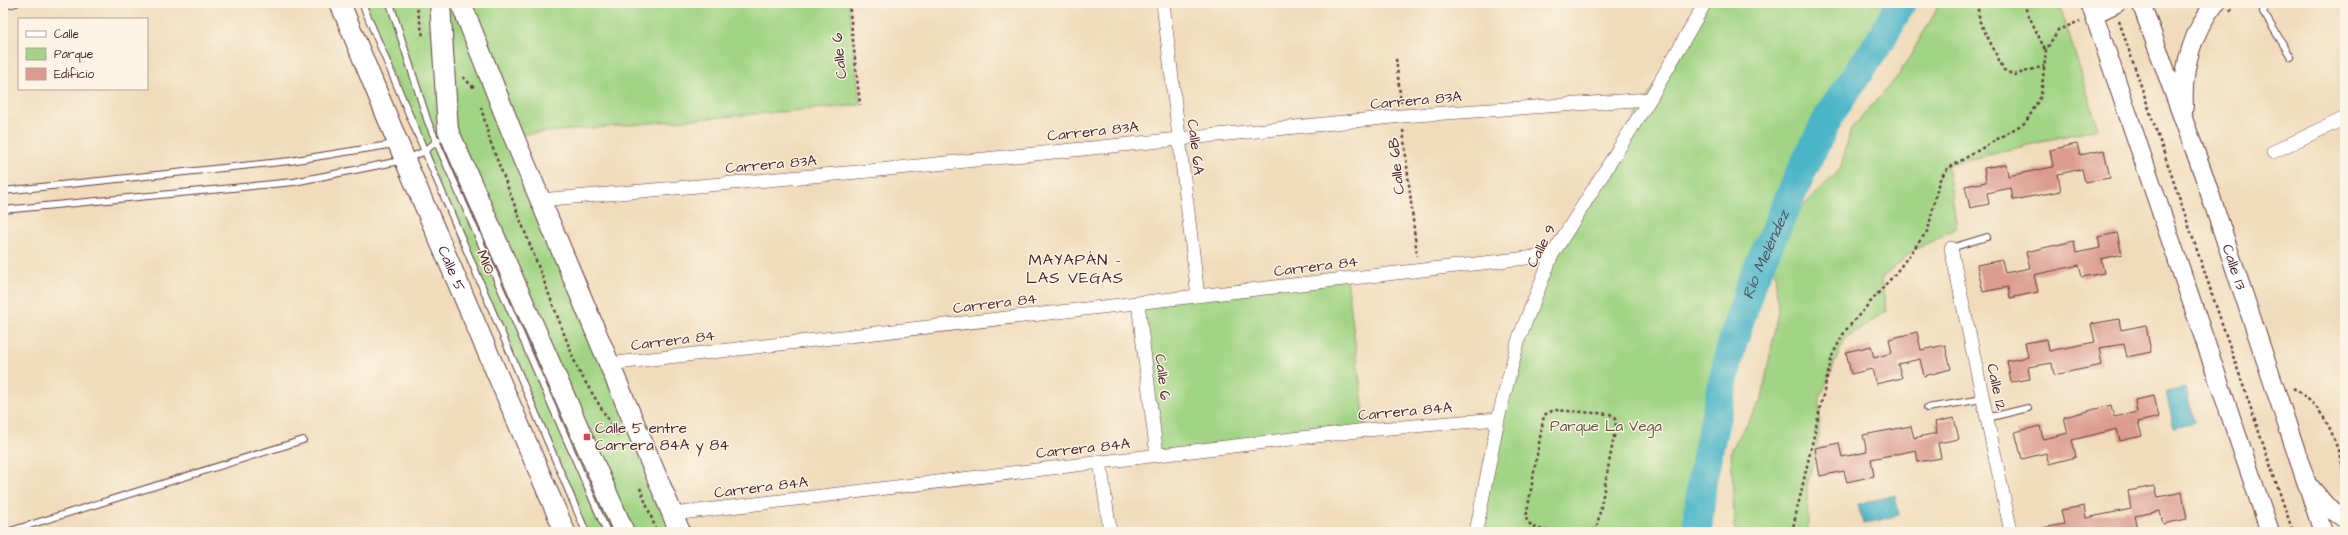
<svg xmlns="http://www.w3.org/2000/svg" width="2348" height="535" viewBox="0 0 2348 535" font-family="'Architects Daughter',sans-serif">
  <rect width="100%" height="100%" fill="#fcf5e5"/>
  <filter id="ink" filterUnits="userSpaceOnUse"><feTurbulence type="fractalNoise" baseFrequency=".025" numOctaves="2"/><feDisplacementMap in="SourceGraphic" scale="8" xChannelSelector="R" yChannelSelector="G"/><feConvolveMatrix kernelMatrix="1 2 1 2 8 2 1 2 1" color-interpolation-filters="sRGB"/></filter>
  <filter id="wash" filterUnits="userSpaceOnUse"><feTurbulence type="fractalNoise" baseFrequency=".012" numOctaves="4" result="noise"/><feDisplacementMap in="SourceGraphic" scale="16" xChannelSelector="R" yChannelSelector="G"/><feGaussianBlur stdDeviation="0.9" result="paint"/><feColorMatrix in="noise" values="0 0 0 0 0 0 0 0 0 0 0 0 0 0 0 0 0 1.4 0 .05"/><feComposite in="paint" operator="in"/></filter>
  <g filter="url(#wash)">
    <rect width="100%" height="100%" fill="#f0dcbb"/>
    <path fill="#a1d484" stroke="#767a58" d="M362,3h487l11,102 -347,30 167,397h-94z
      M1705,3h196l-23,41 -47,68 -28,56 -52,116 -21,67 -28,129 -5,52h-221l22,-113 54,-164z
      M1937,3h122l39,125 -151,37 10,63 -43,22 -33,29 6,32 -42,28 -25,59 -1,38 -12,51 1,45h-73l-4,-81 31,-53 16,-86 -5,-72 38,-42 29,-28 11,-41 48,-54 37,-64z
      M1347,278l19,152 -209,26 -19,-153z"/>
    <path fill="#4bb5c8" stroke="#4a6a7a" d="M2186,388l8,35 -20,5 -8,-36z
      M1895,495l4,20 -36,9 -5,-20z"/>
    <g fill="none" stroke-linecap="round" stroke-linejoin="round">
      <path stroke="#4bb5c8" stroke-width="30" id="s1" d="M1697,532l5,-52 28,-129 21,-67 52,-116 28,-56 47,-68 23,-41"/>
    </g>
    <g id="blocks">
      <path fill="#db9c8f" d="M2077,144l3,11 24,-5 6,28 -25,4 -3,-13 -24,5 3,17 -48,9 -2,-12 -24,5 2,11 -19,4 -5,-22 21,-4 -2,-14 22,-4 2,12 45,-9 -3,-17z
        M2117,233l5,21 -21,5 3,14 -22,4 -3,-12 -45,10 4,17 -28,6 -2,-11 -25,5 -6,-27 25,-5 3,13 25,-5 -4,-16 48,-11 2,12 24,-5 -2,-11z
        M2119,319l2,11 25,-5 5,27 -24,5 -3,-13 -25,4 3,17 -48,10 -2,-12 -24,4 2,12 -19,3 -4,-21 21,-4 -3,-14 22,-4 2,12 46,-9 -4,-18z
        M1917,332l4,18 24,-5 6,24 -27,7 -4,-17 -22,5 4,14 -26,6 -4,-15 -21,5 -5,-22 25,-6 3,12 18,-5 -3,-14z
        M2154,396l5,21 -21,5 4,14 -22,5 -3,-12 -45,11 4,17 -27,7 -3,-11 -24,6 -7,-27 25,-6 3,13 25,-6 -4,-16 47,-12 3,12 23,-5 -2,-12z
        M1954,418l5,21 -21,4 3,15 -23,4 -2,-12 -45,9 3,17 -27,6 -3,-11 -24,5 -5,-28 24,-5 3,14 25,-5 -4,-17 48,-9 3,12 23,-5 -2,-11z
        M2155,486l3,11 24,-5 5,27 -24,5 -3,-13 -25,5 4,16h-50l-1,-2 -44,2 -1,-4 21,-4 -3,-14 23,-4 2,12 45,-9 -3,-18z"/>
    </g>
  </g>
  <g filter="url(#ink)">
    <use href="#blocks" fill-opacity="0" stroke="#633b41" stroke-width="1"/>
    <g fill="none" stroke-linecap="round" stroke-linejoin="round">
      <defs>
        <path id="lane" d="M362,3l224,529
          M390,3l38,119 179,410
          M2264,3l-1,9 28,45
          M3,6l13,-3
          M3,191l287,-30 105,-17
          M3,210l291,-28 111,-22 20,-9 13,-11
          M1951,248l36,-11
          M1927,408l56,-9
          M1987,418l41,-10
          M7,532l296,-92"/>
        <path id="street" d="M1163,3l35,293
          M2273,152l72,-34
          M540,200l329,-29 533,-55 248,-17
          M1951,248l60,284
          M1138,303l19,153
          M608,364l944,-109
          M1100,461l10,71
          M673,514l693,-84 132,-11
          M1476,532l22,-113 21,-81 33,-83 98,-156 55,-96"/>
        <g id="secondary">
          <path d="M2090,3l180,529"/>
          <path id="s2" d="M2141,3l62,170 120,359"/>
          <path d="M2094,14l23,-11"/>
          <path d="M2184,107c-2,-38 7,-73 31,-104"/>
          <path d="M2311,488l15,18 19,13"/>
        </g>
        <g id="primary">
          <path id="s3" d="M340,3l65,157 160,372"/>
          <path d="M440,3l8,127 176,402"/>
          <path d="M461,3l52,132 167,397"/>
        </g>
      </defs>
      <use href="#lane" stroke="#633b41" stroke-width="8"/>
      <use href="#street" stroke="#633b41" stroke-width="14"/>
      <use href="#secondary" stroke="#633b41" stroke-width="20"/>
      <use href="#primary" stroke="#633b41" stroke-width="22"/>
      <path stroke="#633b41" stroke-width="2.5" stroke-dasharray="3 3" stroke-linecap="butt" d="M416,3l7,33
        M849,3l11,102
        M1980,3l-2,7 2,12 24,48 10,5 30,-9
        M2023,3l22,47
        M2230,11l8,-8
        M2119,21l174,511
        M1396,59l5,44
        M463,77l12,12
        M481,107l9,34 88,229 41,67
        M1403,130l14,126
        M2293,388c36,23 40,47 52,85
        M640,488l17,44
        M1560,532c-13,-2 -29,-1 -34,-14l18,-103 10,-5 56,4 5,5 1,7 -19,101 -5,5
        M1792,532l40,-176 13,-25 50,-57 33,-44 11,-49 8,-12 79,-47 15,-26 5,-46 12,-20 22,-9"/>
      <use href="#lane" stroke="#fff" stroke-width="6"/>
      <use href="#street" stroke="#fff" stroke-width="13"/>
      <use href="#secondary" stroke="#fff" stroke-width="18"/>
      <use href="#primary" stroke="#fff" stroke-width="20"/>
    </g>
  </g>
  <rect fill="#d1495b" stroke="#fcf5e5" stroke-width="1.5" x="583" y="433" width="8" height="8" rx="2"/>
  <g text-anchor="middle" stroke-width="3" stroke-linejoin="round" paint-order="stroke">
    <g font-size="15" fill="#4a1f2b" stroke="#fcf5e5">
      <text transform="translate(839 56) rotate(-96)" y="5">Calle 6</text>
      <text transform="translate(1416 100) rotate(-5)" y="5">Carrera 83A</text>
      <text transform="translate(1093 131) rotate(-6)" y="5">Carrera 83A</text>
      <text transform="translate(1196 147) rotate(83)" y="5">Calle 6A</text>
      <text transform="translate(771 164) rotate(-5)" y="5">Carrera 83A</text>
      <text transform="translate(1396 166) rotate(-96)" y="5">Calle 6B</text>
      <text transform="translate(1541 246) rotate(-63)" y="5">Calle 9</text>
      <text transform="translate(486 262) rotate(67)" y="5">MIO</text>
      <text transform="translate(1316 266) rotate(-7)" y="5">Carrera 84</text>
      <text dy="5" stroke="none"><textPath href="#s2" startOffset="280">Calle 13</textPath></text>
      <text dy="5" stroke="none"><textPath href="#s3" startOffset="288">Calle 5</textPath></text>
      <text transform="translate(995 303) rotate(-7)" y="5">Carrera 84</text>
      <text transform="translate(673 340) rotate(-7)" y="5">Carrera 84</text>
      <text transform="translate(1163 377) rotate(83)" y="5">Calle 6</text>
      <text transform="translate(1997 387) rotate(78)" y="5">Calle 12</text>
      <text transform="translate(1405 411) rotate(-5)" y="5">Carrera 84A</text>
      <text transform="translate(1083 448) rotate(-6)" y="5">Carrera 84A</text>
      <text transform="translate(761 487) rotate(-7)" y="5">Carrera 84A</text>
    </g>
    <g font-size="15" fill="#645546" stroke="#fcf5e5">
      <text x="1606" y="431">Parque La Vega</text>
    </g>
    <g font-size="15" fill="#4a1f2b" stroke="#fcf5e5" text-anchor="start">
      <text x="595" y="433">Calle 5 entre<tspan x="595" dy="17">Carrera 84A y 84</tspan></text>
    </g>
    <g font-size="16" font-style="italic" fill="#4a5462" stroke="#fcf5e5">
      <text dy="6" stroke="none"><textPath href="#s1" startOffset="287">Río Meléndez</textPath></text>
    </g>
    <g font-size="16" letter-spacing="1" fill="#4a1f2b" stroke="#fcf5e5">
      <text x="1075" y="265">MAYAPÁN -<tspan x="1075" dy="18">LAS VEGAS</tspan></text>
    </g>
  </g>
  <rect width="2348" height="535" fill="none" stroke="#fcf5e5" stroke-width="16"/>
  <rect x="18" y="18" width="130" height="72" fill="#fcf5e5" stroke="#b59f9b"/>
  <rect x="26" y="31" width="20" height="6" fill="#ffffff" stroke="#b59f9b"/>
  <text x="54" y="38" font-size="12" fill="#4a1f2b">Calle</text>
  <rect x="26" y="48" width="20" height="12" fill="#a1d484" stroke="#b59f9b"/>
  <text x="54" y="58" font-size="12" fill="#4a1f2b">Parque</text>
  <rect x="26" y="68" width="20" height="12" fill="#db9c8f" stroke="#b59f9b"/>
  <text x="54" y="78" font-size="12" fill="#4a1f2b">Edificio</text>
</svg>
